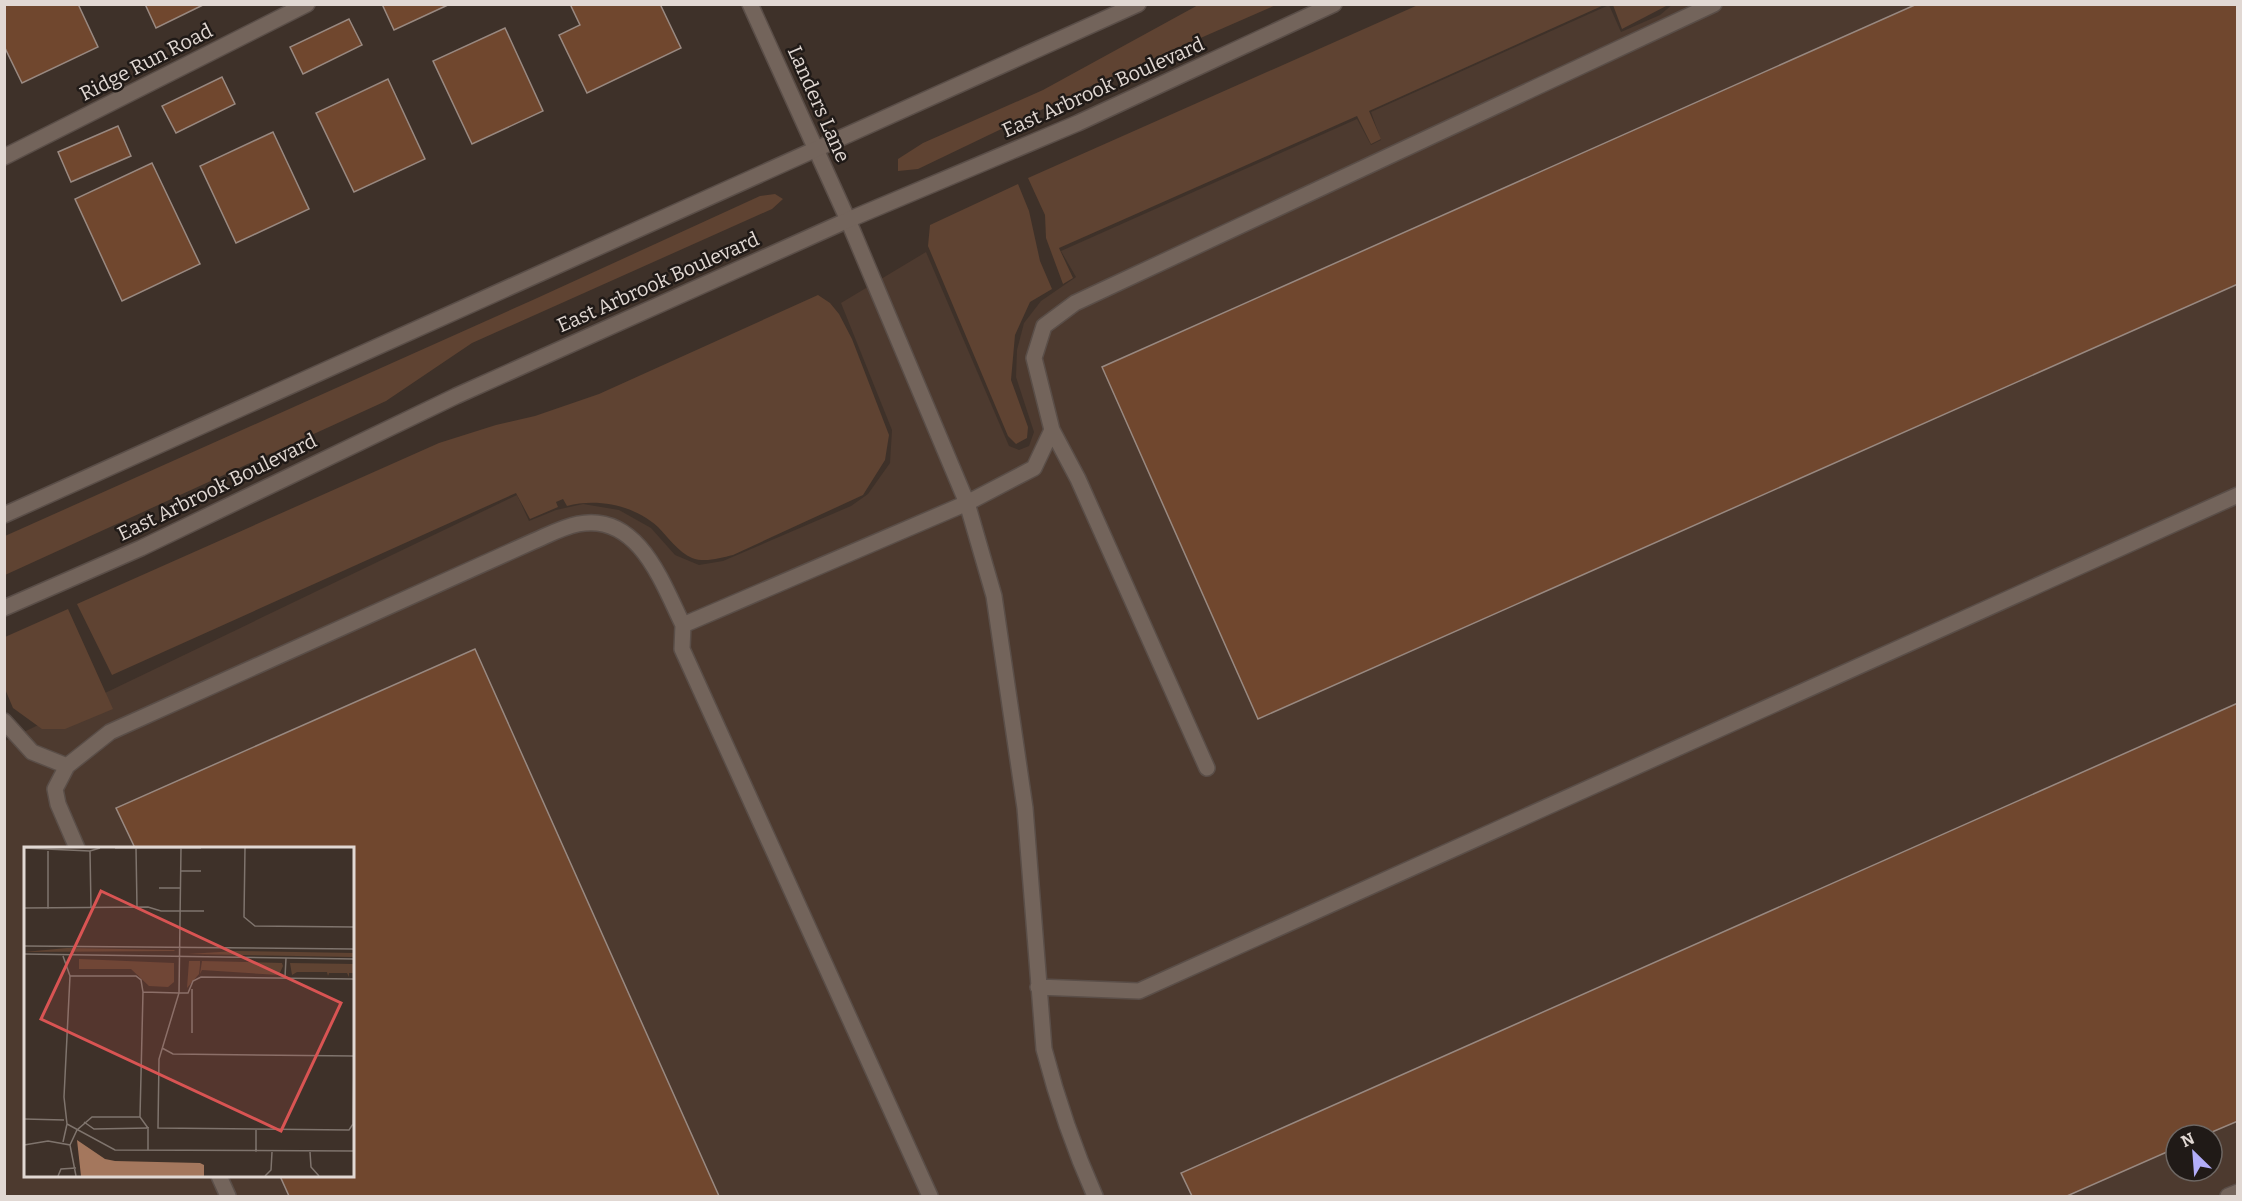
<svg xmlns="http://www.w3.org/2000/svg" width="2242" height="1201" viewBox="0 0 2242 1201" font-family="Bitter,serif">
  <rect width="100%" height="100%" fill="#3e3129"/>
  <path fill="#4d3a2f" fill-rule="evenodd" d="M1673,4l564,1v1191h-2232v-455l512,-246 12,26 27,-11 27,-6 36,6 32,18 24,27 24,10 24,-4 128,-55 17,-12 22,-31 2,-33 -51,-127 85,-51 83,194 10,4 10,-4 5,-14 -18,-55 1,-27 7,-27 17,-22 35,-24 -15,-26 296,-132 14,26 10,-5 -10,-28 238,-107 12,27 39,-17zM26,848h326v328h-326zM2176,1135h36v36h-36z"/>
  <path fill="#5f4332" d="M1200,4l76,1 -183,80 -175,84 -20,2v-12l25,-16 120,-53z
    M1418,5h186l-235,106 12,28 -10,5 -14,-28 -298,132 14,30 -10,6 -17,-46 -1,-23 -17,-37z
    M1613,5h55l-46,24z
    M1018,184l11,27 11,50 12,28 -22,13 -15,33 -4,45 17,47 -1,11 -11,6 -8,-8 -80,-190 2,-21z
    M775,194l8,5 -11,10 -300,134 -86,58 -381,174v-39l530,-237 225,-103z
    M818,295l12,8 9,11 13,25 37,96 -4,25 -22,35 -130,60c-13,3 -28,8 -41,3 -13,-5 -25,-22 -34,-31 -24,-22 -61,-29 -91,-21l-4,-7 -7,3 2,5 -28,12 -14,-26 -404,182 -35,-71 362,-161 57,-18 39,-9 64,-22z
    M68,609l45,100 -48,20h-23l-29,-21 -8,-19v-52z"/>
  <path fill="#70472e" stroke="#998981" stroke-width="1.5" d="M4,4h74l20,43 -76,36 -18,-37z
    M145,4h60l-49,24z
    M382,4h68l-56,26z
    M570,4h90l21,44 -94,45 -28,-58 21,-10z
    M1917,4h321v280l-980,435 -156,-352z
    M349,19l13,26 -59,29 -13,-27z
    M505,28l38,83 -71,33 -39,-83z
    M222,77l13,27 -59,29 -14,-27z
    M388,79l37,80 -71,33 -38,-79z
    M118,126l13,30 -60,26 -13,-30z
    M273,132l36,77 -73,34 -36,-77z
    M152,163l48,101 -78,37 -47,-102z
    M475,649l244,547h-430l-9,-20h72v-328h-217l-19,-40z
    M2238,703v418l-33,14h-29v13l-109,48h-875l-11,-23z"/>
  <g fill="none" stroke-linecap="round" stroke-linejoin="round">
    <defs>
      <path id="service" d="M848,220l119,283 27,93 31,212 19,241c13,50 30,100 51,147
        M1052,430l26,49 129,289
        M683,625l-1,24 248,547
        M4,721l28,31 35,14
        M77,848l-19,-44 -3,-15 12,-23 43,-34 424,-191c14,-6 29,-14 44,-17 60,-12 84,58 105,101l284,-122 67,-35 18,-38 -18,-72 10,-32 31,-23 639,-299
        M1038,987l101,4 1099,-496
        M219,1176l9,20
        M2228,1196l10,-4"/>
      <path id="minor" d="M750,4l98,216
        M4,157l303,-153"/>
      <path id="tertiary" d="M4,515l1134,-511
        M4,608l137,-60 315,-152 392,-176 230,-97 256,-119"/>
    </defs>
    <use href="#service" stroke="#5a4e48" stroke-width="18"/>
    <use href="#minor" stroke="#5a4e48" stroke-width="18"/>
    <use href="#tertiary" stroke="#5a4e48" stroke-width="18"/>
    <use href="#service" stroke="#73645b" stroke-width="15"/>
    <use href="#minor" stroke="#73645b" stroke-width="15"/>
    <use href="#tertiary" stroke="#73645b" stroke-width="15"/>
  </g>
  <g text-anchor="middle" stroke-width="5" stroke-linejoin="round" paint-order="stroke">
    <g font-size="20" fill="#e1d8d3" stroke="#201a17">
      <text transform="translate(146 62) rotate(-27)" y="7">Ridge Run Road</text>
      <text transform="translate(1103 87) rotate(-24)" y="7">East Arbrook Boulevard</text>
      <text transform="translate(819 104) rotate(66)" y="7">Landers Lane</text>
      <text transform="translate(658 282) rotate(-24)" y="7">East Arbrook Boulevard</text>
      <text transform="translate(217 487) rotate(-26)" y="7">East Arbrook Boulevard</text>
    </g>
  </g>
  <g transform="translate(24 847)">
    <rect width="330" height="330" fill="#3e3129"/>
    <path d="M43,101l107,2 1,1 -151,1zM211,104l119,2v4l-166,-3zM55,112l95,4v19l-6,5 -19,-1 -18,-17h-52zM165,114h11v4l-1,9 -12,14zM178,114l80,2 1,3 -4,9 -77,-5 -2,4zM266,116l64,1v9h-5v4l-2,-4h-18l-1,3 -1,-4h-30l-5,3z" fill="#5f4332"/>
    <path d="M53,293l28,19 10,2 85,2 4,2v11h-123z" fill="#a4775d"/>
    <path fill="none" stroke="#7f746d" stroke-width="1.5" d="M0,1l66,3 10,-3M91,1h86M112,1l1,59M157,1l-2,145 -20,66 -1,69 191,2 4,-6 1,-62M221,1l-1,69 11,9 99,1M66,4l1,57M157,24h20M135,41h22M0,61l124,-1 13,4h43M24,62v-58M0,99l330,3M0,107l330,5M39,109l7,20M261,130l1,-19M330,132l-153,-2 -8,4 -5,12h-9l-36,-1 -2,-12 -5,-4h-66l-6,121 3,27 48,26 239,1M119,145l-3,125 8,11v23M168,186v-44M138,201l11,6 181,2M0,272l40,1M60,275l10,7 55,-1M232,283v22M39,295l4,-18M0,298l24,-4 22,4 6,31M46,298l7,-15 15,-13h48M286,305l1,15 8,9M34,329l3,-7 15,-1M241,329l6,-6 1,-18"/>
    <path fill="#d95453" fill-opacity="0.15" stroke="#d95453" stroke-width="3" d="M77,44l240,112 -60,128 -240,-112z"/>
    <rect width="330" height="330" fill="none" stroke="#e1d8d3" stroke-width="3"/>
  </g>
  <rect width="2242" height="1201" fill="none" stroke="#e1d8d3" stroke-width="12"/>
  <g transform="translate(2194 1153) rotate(335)"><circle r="28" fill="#201a17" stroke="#6d6662" stroke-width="1.5"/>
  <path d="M0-4.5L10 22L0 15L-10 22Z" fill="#b2adf9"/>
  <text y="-9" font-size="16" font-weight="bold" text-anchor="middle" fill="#e1d8d3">N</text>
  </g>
</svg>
